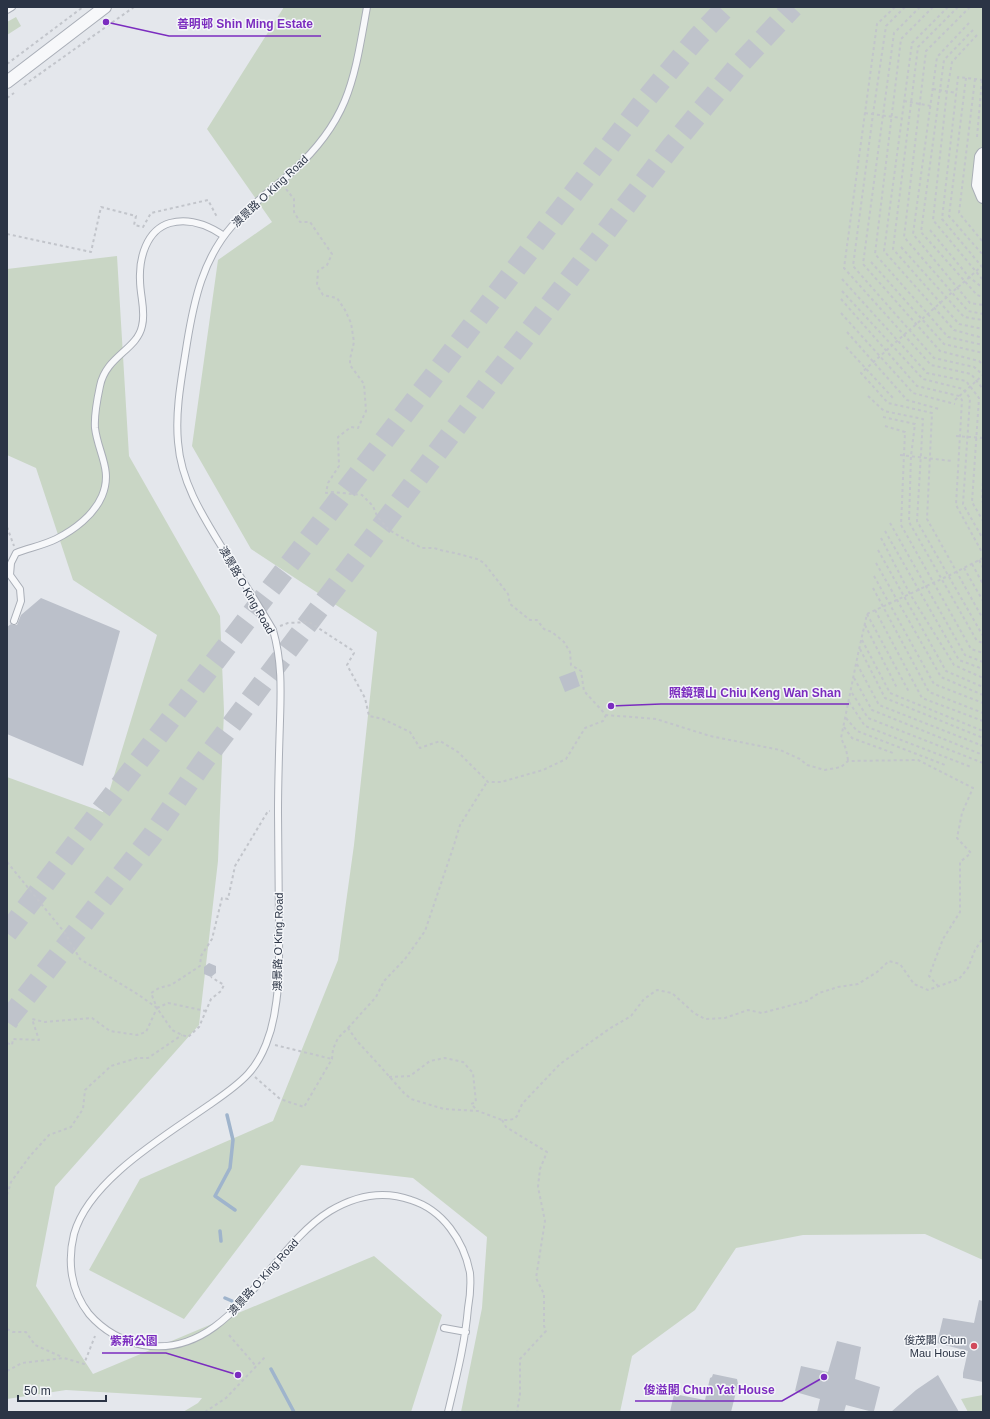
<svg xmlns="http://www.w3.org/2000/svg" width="990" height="1419" viewBox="0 0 990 1419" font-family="Helvetica,'Noto Sans TC',sans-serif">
  <rect width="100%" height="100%" fill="#e4e7ec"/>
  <path fill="#c9d6c5" d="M284,7h699v1253l-58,-26 -122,1 -67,13 -41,62 -63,46 -12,56h-159l21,-104 5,-71 -74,-59 -112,-13 -117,154 -95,-49 51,-91 133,-58 65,-161 16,-115 23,-213 -126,-83 -59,-103 26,-186 54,-38 -65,-93z
    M16,17l5,9 -14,9v-13z
    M117,256l12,200 91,160 4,95 -6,150 -19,164 -144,162 -19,99 57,88 281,-118 68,59 -31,97h-228l15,-9 4,-5 -136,-8 -59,9v-622l96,35 54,-177 -84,-55 -37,-112 -29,-13v-186z
    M983,1395v17h-15l-7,-13z"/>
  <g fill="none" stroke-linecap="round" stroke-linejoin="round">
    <path stroke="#9fb4cc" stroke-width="3.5" d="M227,1115l6,25 -3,28 -15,28 20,14
      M220,1231l1,10
      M225,1298l7,3
      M271,1369l23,43"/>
  </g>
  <path fill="#bbc0ca" d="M41,598l79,33 -37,135 -76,-32v-107l4,-3 2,1h4l4,-10z
    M575,671l5,15 -15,6 -6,-15z
    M209,963l7,3v7l-5,4 -7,-3v-7z
    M979,1300l4,1v81l-20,-4v-5l5,-22 -31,-8 6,-25 31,5z
    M837,1341l24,6 -6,32 25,8 -6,24h-5l-23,-6 -2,7h-27l3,-13 -21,-6 -4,-2 6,-25 27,6z
    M713,1374l24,5 1,5 -7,28h-61l4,-18 31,6 5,-22 2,-1z
    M938,1375l21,37h-68l25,-22z"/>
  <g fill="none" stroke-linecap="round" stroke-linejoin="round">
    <path stroke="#bfc3cb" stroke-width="21" stroke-dasharray="21 10" stroke-linecap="butt" d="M7,933l634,-828 55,-66 30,-32
      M7,1021l144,-184 53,-76 284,-376 183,-238 68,-82 54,-58"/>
    <path stroke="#bfc3cb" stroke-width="22" stroke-dasharray="22 11" stroke-linecap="butt" d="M7,1022l2,-3"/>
    <defs>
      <path id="service" d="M367,7c-13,72 -17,112 -74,164 -20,18 -43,34 -61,55 -29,33 -38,74 -45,117 -5,33 -12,66 -9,99 3,40 24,73 45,107 17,27 34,54 50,81 9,31 8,60 7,91 -1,31 -2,61 -2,92 0,37 1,75 1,113 0,28 1,56 -4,84 -3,22 -12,48 -27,64 -11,12 -26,22 -39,31 -44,31 -120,75 -135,129 -7,28 -3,57 15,80 14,16 33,27 54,31 87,15 125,-96 187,-134 25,-15 53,-21 81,-11 16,5 29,15 39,28 10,13 17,29 20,45 1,12 0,24 -2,35 -3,36 -12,70 -20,104
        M7,10l5,-3
        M14,621l7,-20 -1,-12 -10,-14 1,-12 5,-10c13,-5 28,-8 40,-14 18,-9 38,-24 46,-43 11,-26 -4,-43 -7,-68 -1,-13 2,-28 5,-42 6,-30 37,-36 42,-60 4,-15 -2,-30 -2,-46 -1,-21 6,-50 30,-57 19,-5 38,2 54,13
        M444,1328l22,4"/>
      <path id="minor" d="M7,82l98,-75
        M983,154l-2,3 -3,28 5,12"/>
    </defs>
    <use href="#service" stroke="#a9aeb7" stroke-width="8"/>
    <use href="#minor" stroke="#a9aeb7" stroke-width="14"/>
    <path stroke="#c2c5cb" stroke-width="2" stroke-dasharray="3 3" stroke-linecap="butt" d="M895,7l-18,17 -33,244 87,97 40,9 12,15
      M905,7l-19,19 -13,88 -20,152 81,92 40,9 9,8
      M920,7l-26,26 -31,231 77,87 39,10 4,4
      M933,7l-32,32 -26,215 73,83 35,8
      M948,7l-36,36 -28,208 70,79 29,8
      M958,7l-40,40 -25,202 66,75 24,5
      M970,7l-44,44 -22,186 64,74 15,3
      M969,23l-32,34 -24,177 57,69 13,2
      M973,30l-29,30 -23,172 56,63 6,2
      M977,35l-25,27 -5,29 -14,129 50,60
      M7,64l76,-57
      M966,78l-17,138 34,39
      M975,79l-16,134 24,29
      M983,80l-25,-3 -16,142 41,49
      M24,85l110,-78
      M933,89l24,4
      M7,98l7,-5
      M904,101l27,5
      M865,113l36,5
      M977,137l5,-57
      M286,189l8,10v13l6,10h10l22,32 -5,11 -9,6 -1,14 6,10 14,3 8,12 6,13 3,19 -4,17v6l14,19 2,27 -8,17 -7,-1 -13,10 1,29 -11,17 -2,10 7,-1 29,3 11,11 4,10 11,13 11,7 23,12h12l10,3 11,2 22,6 7,4 24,31 2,10 20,16h7l7,9 8,3 12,10 6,10 1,13 10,6 3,20 22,24 50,4 54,17 70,14 20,9 7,6 18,5 16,-3 7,-6 70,-1 55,28 -11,25 -5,25 14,15 -11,9v50l-17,27 -14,37 9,10
      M930,230l39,47 14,11
      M7,234l84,18 10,-45 35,9 -2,9 9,2 8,-14 57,-13 9,17
      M901,247l63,70 19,3
      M871,262l73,82 39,9
      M983,265l-122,108 27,30 44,10 -5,106 56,100
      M842,279l85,94 39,8 13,17 -7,104 11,19
      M842,291l81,88 40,10 7,9 -7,106 20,35
      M841,299l76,87 42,10 3,4 -6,105 27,49
      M841,313l72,80 42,11
      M847,332l60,68 32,9
      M846,347l47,51
      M868,396l16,15 39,8 -6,102 66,115
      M955,400l28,-25
      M883,417l32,7 -4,32 -2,66 68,119 6,2
      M885,426l20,6 -4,93 70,124 12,4
      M956,436l27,2
      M900,455l52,6
      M983,477l-1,23 1,3
      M890,523l75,132 18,7
      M7,527l7,19
      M885,531l74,129 24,9
      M881,538l29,56 44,71 29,13
      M878,550l68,121 37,16
      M979,560l4,8
      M876,563l65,114 42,18
      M972,564l11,20
      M964,568l19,33
      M874,576l60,108 49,19
      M873,588l56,104 54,21
      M875,610l47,88 61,23
      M867,614l42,78
      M865,625l32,63
      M280,626l8,-3 21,-1 43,28 2,3 -7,12 18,33 4,18 14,3 27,13 10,16 20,-7 18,11 30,30h13l42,-12 23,-11 19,-31 18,-7 3,-6
      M862,640l28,53 93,38
      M860,649l25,49 98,40
      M857,664l22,41 104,41
      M854,678l18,32 111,45
      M852,693l16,25 115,45
      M849,702l16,24 106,41
      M846,718l11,13 88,34
      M844,727l8,11 41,15
      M848,760l-2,-11 -5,-11 17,-84 9,-40 83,-39 33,-17
      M7,862l58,71 15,26 59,36 18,13 15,22 10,5 6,2 11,-10 12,-28 10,-8 3,-6 -13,-8
      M157,1008l11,-5 38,8
      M348,1028l28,-31 8,-16 21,-22 20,-28 29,-86 6,-20 27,-43
      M7,1043l5,2 1,-6 26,1 -7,-21 13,3 47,-4 18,13 27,4 9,-3 11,-24 -6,-15 8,-5 12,-3 29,-19 1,-10 11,-17 10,-41 6,1 7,-33 33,-55h2
      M275,1045l57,14
      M255,1077l25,22 24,8 28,-48 1,-10 5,-11 10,-10 9,13 23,25 24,27 7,6 33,10 34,2 24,9h6l6,-1 3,-3 5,-12 38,-40 49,-35 22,-13 13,-17 13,-9 15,3 22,20 11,6 20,-1 23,-8 14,3 45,-12 12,-8 19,-6 20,-3 19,-12 12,-11 11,3 14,20 14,6 31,-11 9,-11 7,-18 8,-12
      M389,1077l21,-1 20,-15 15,-3 18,4 10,11 3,29 -5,2 6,6
      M502,1120l4,7 41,25 -7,17 -2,18 7,34 -9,57 8,16v32l2,5 -26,28v35l-3,18
      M7,1195l4,-13 19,-26 19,-21 22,-8 12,-18 2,-19 26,-24 26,-8h11l34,-23
      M7,1329l6,3h13l9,13 27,12
      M229,1335l26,30
      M7,1371l15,-8 42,-5 20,6 11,-28
      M205,1412l21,-14 40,-42"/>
    <use href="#service" stroke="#f7f8fa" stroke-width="6"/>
    <use href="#minor" stroke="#f7f8fa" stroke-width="12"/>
  </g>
  <circle fill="#d1495b" stroke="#f4f6f9" stroke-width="1.5" cx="974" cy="1346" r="4"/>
  <g text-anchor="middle" stroke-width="3" stroke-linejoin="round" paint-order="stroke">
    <g font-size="11" fill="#2b3445" stroke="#f4f6f9">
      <text transform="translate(270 191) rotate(-43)" y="4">澳景路 O King Road</text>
      <text transform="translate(247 590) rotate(60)" y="4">澳景路 O King Road</text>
      <text transform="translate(278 942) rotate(-89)" y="4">澳景路 O King Road</text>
      <text transform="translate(263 1277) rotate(-48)" y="4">澳景路 O King Road</text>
    </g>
    <g font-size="11" fill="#2b3445" stroke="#f4f6f9" text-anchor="end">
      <text x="966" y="1344">俊茂閣 Chun<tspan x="966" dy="13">Mau House</tspan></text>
    </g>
  </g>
  <path fill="none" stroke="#7b2cbf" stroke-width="1.5" d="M106 22L169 36H321M611 706L661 704H849M238 1375L166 1353H102M824 1377L782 1401H635"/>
  <g fill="#7b2cbf" stroke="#f4f6f9" stroke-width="1.5">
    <circle cx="106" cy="22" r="4"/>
    <circle cx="611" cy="706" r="4"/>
    <circle cx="238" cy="1375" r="4"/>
    <circle cx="824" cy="1377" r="4"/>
  </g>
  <g font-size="12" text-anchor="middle" font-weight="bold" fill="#7b2cbf" stroke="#f4f6f9" stroke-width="3" stroke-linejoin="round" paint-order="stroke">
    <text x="245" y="28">善明邨 Shin Ming Estate</text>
    <text x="755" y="697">照鏡環山 Chiu Keng Wan Shan</text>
    <text x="134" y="1345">紫荊公園</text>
    <text x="709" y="1394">俊溢閣 Chun Yat House</text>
  </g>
  <rect width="990" height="1419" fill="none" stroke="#2b3445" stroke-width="16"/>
  <path d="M18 1395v6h88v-6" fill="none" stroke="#2b3445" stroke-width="2"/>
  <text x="24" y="1395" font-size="12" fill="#2b3445" stroke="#f4f6f9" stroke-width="3" paint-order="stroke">50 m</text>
</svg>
